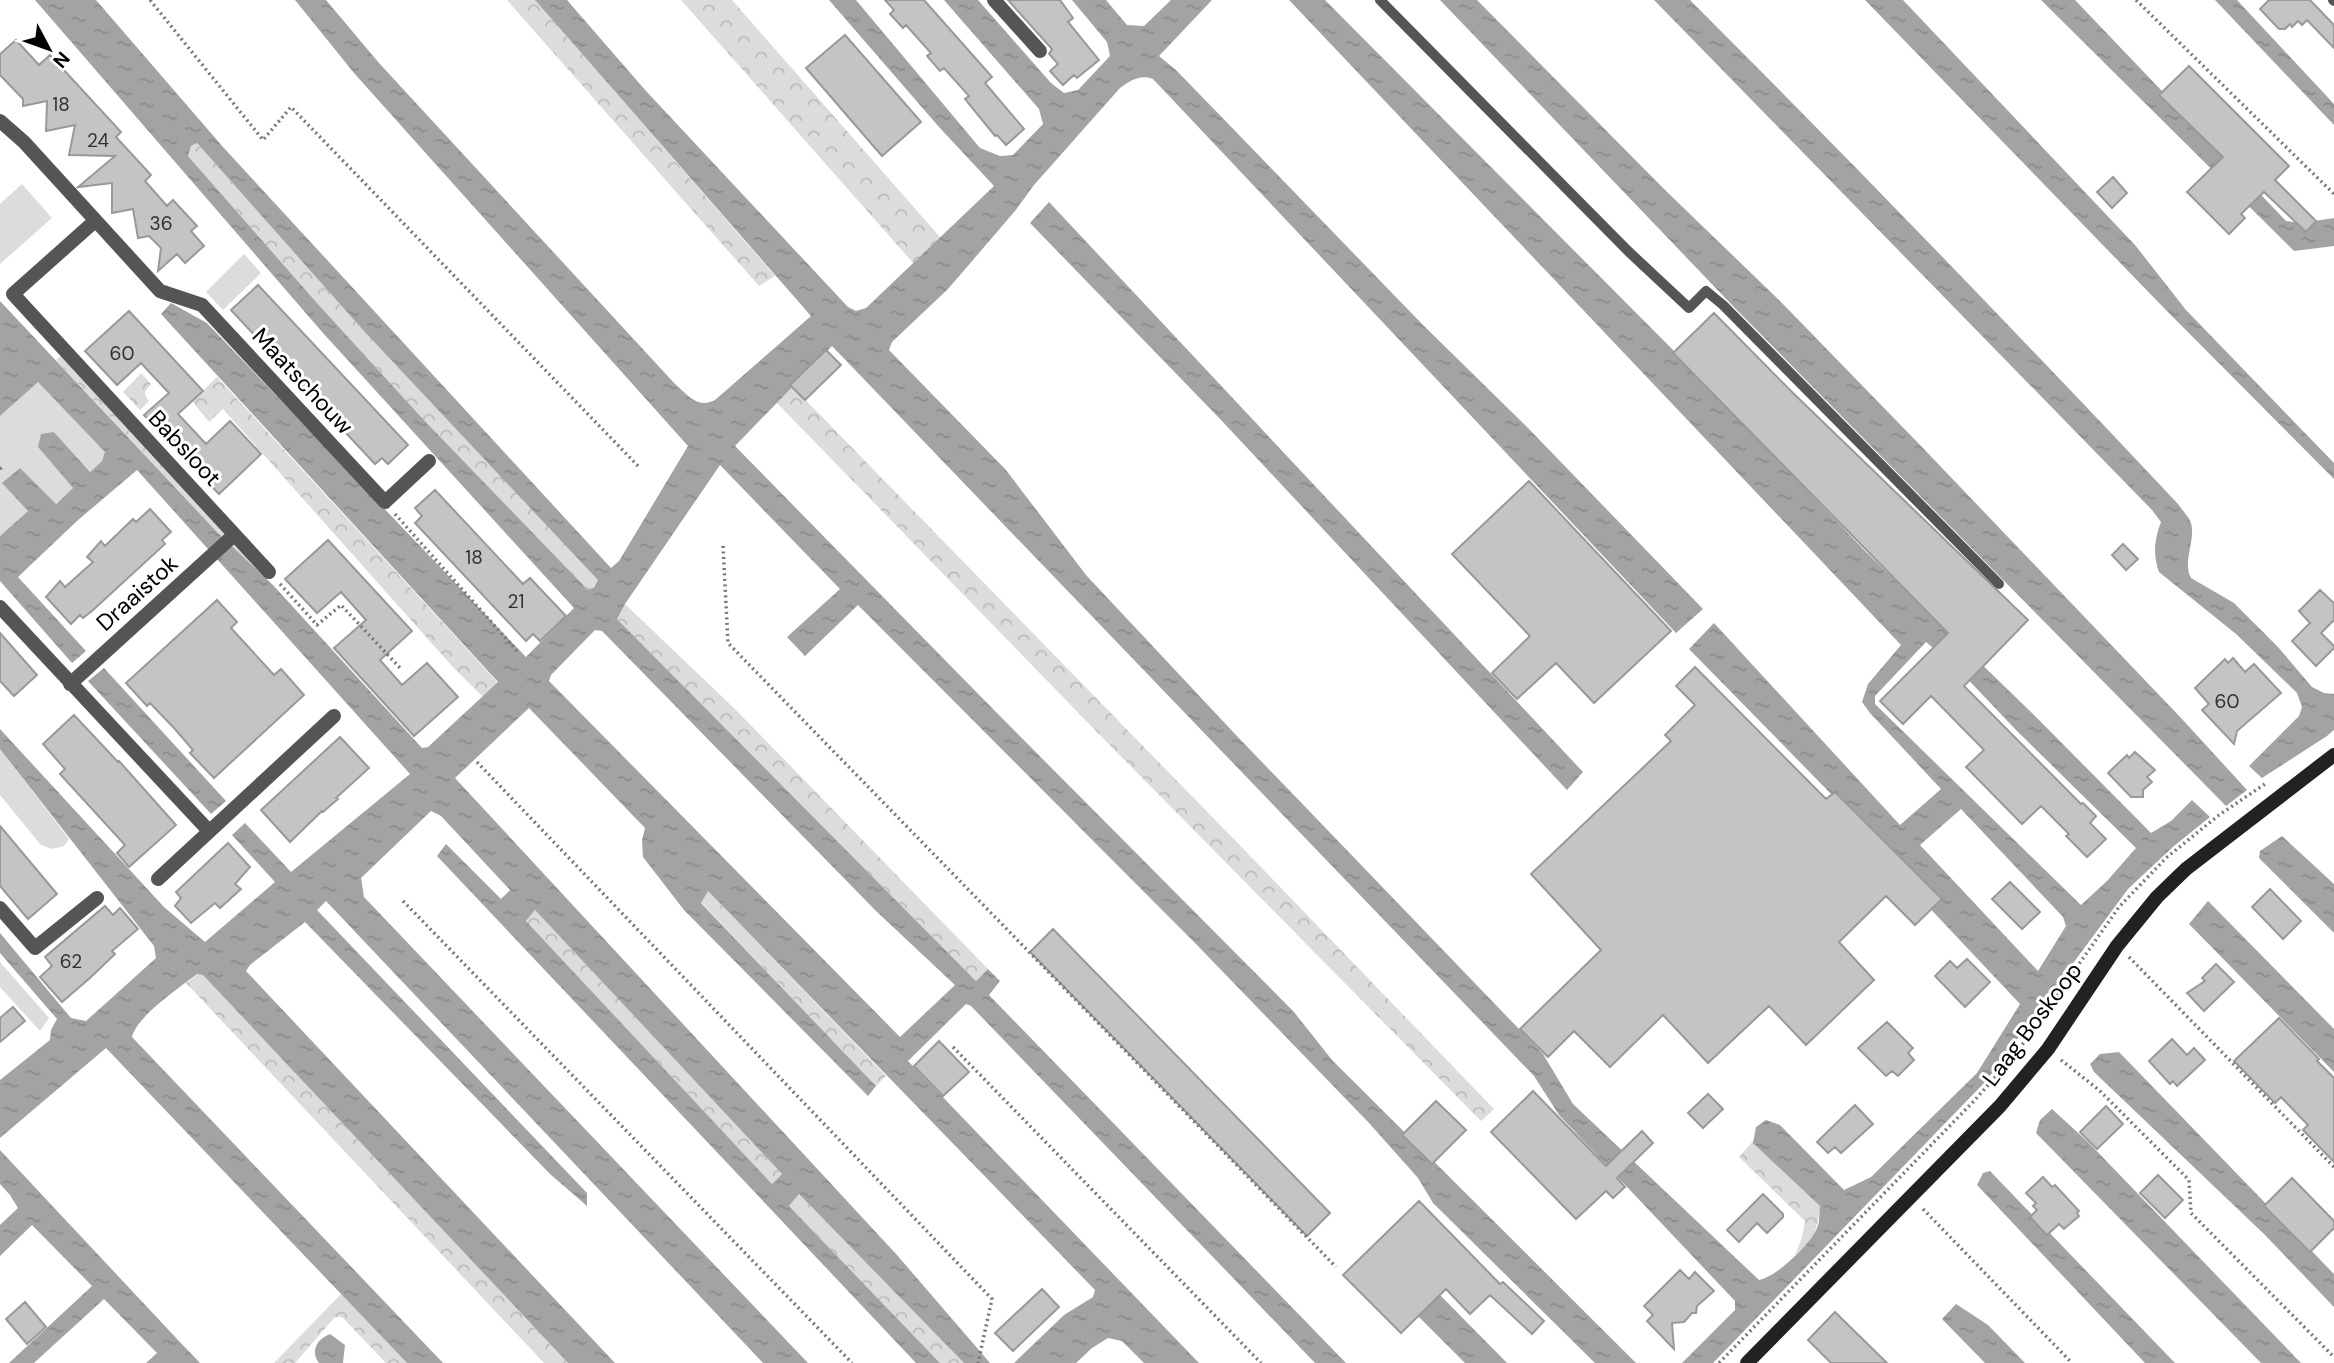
<svg xmlns="http://www.w3.org/2000/svg" width="2334" height="1363" viewBox="0 0 2334 1363" font-family="'DM Sans',sans-serif">
  <defs>
    <pattern id="forest-crowns" width="20" height="18" patternUnits="userSpaceOnUse" patternTransform="scale(1.75)"><rect width="20" height="18" fill="#dcdcdc"/><path d="M2 6a3 3 0 1 1 6 0M12 15a3 3 0 1 1 6 0" fill="none" stroke="#bbb"/></pattern>
    <pattern id="water-ripples" width="26" height="14" patternUnits="userSpaceOnUse" patternTransform="scale(1.75)"><rect width="26" height="14" fill="#a3a3a3"/><path d="M2 4q2-2 4 0t4 0M15 11q2-2 4 0t4 0" fill="none" stroke="#8b8b8b"/></pattern>
  </defs>
  <rect width="100%" height="100%" fill="#fff"/>
  <path fill="#dcdcdc" d="M22,184l30,34 -52,46v-60z
    M244,254l17,19 -38,37 -17,-18z
    M38,381l68,71 -4,9 -12,11 -36,-40 -16,15 35,41 -18,16 -35,-36 8,43 -28,25v-120z
    M0,749l69,90 -5,7 -12,3 -11,-4 -41,-50z
    M0,962l49,56 -9,13 -40,-44z"/>
  <path fill="url(#forest-crowns)" d="M507,0h28l240,276 -16,10z
    M681,0h51l208,237 -26,27z
    M197,143l165,186 237,251 -10,11 -167,-173 -105,-115 -129,-147 3,-10z
    M66,352l198,225 -47,-45 -161,-172z
    M141,373l10,11 -6,8 1,5 3,4 -9,9 -17,-18z
    M217,377l281,306 -15,14 -31,-31 -229,-257 -14,13 -17,-21z
    M792,386l467,479 235,244 -13,12 -388,-393 -317,-326z
    M625,604l111,106 252,259 -12,12 -359,-362z
    M707,890l179,186 -10,10 -175,-184z
    M535,910l247,264 -10,10 -246,-263z
    M198,974l5,1 365,388h-24l-358,-380z
    M1754,1140v3l66,63c-2,25 -7,32 -25,50l7,-19 3,-16 -66,-64z
    M799,1194l165,169h-24l-151,-157z
    M341,1294l66,69h-21l-44,-46h-7l-40,46h-21z"/>
  <path fill="url(#water-ripples)" fill-rule="evenodd" d="M35,0h61l127,147 388,421 8,-7 69,-115 -334,-373 -59,-73h31l53,63 296,321c13,11 22,25 40,16l96,-84 -276,-316h32l79,91 202,216 8,4 10,-3 128,-122 -55,-59 -110,-127h27l124,148 20,8 13,-1 30,-31 -4,-15 -95,-109h34l73,83 13,10 14,-3 32,-34 -3,-14 -35,-42h34l21,25 17,1 27,-26h41l-53,56 17,14 246,254 106,104 175,181 -27,24 -523,-554c-13,-5 -23,2 -33,9l-86,97 -19,26 -67,78 -56,53 -3,8 117,120 80,105 149,159 308,320 30,50 186,176c17,-3 51,-35 58,-52 3,-6 2,-15 3,-22l-67,-63 3,-16 10,-7 14,5 64,65 27,-13 106,-104 43,-69 -113,-120 9,-11 -77,-78 -4,3 -146,-149 25,-26 186,202 41,-36 -71,-76 -8,-11 6,-18 33,-39 -612,-645h36l353,355 188,197 170,165 115,116 20,-12 21,-21 18,17 -36,29 -46,43 -142,192 -273,282h-31l53,-53v-9l-176,-186 -25,-39 -702,-730 -97,100 256,261 303,305 38,48 304,303h-41l-162,-160 -15,-25 -49,-55 -173,-179 -338,-339 -53,51 -18,-19 53,-48 -120,-124 -95,139 -8,15 359,362 12,-12 12,12 -11,14 357,368h-31l-344,-357 -5,-2 -58,57 291,302h-55l-22,-22 -14,-3 -16,10 -16,15h-62l50,-48 29,-18 2,-7 -387,-399 -7,12 175,183 -8,10 -184,-186 -41,-53 -1,-17 3,-12 -116,-120 -74,70 442,477 93,108h-26l-165,-169 -10,12 151,157h-24l-479,-507 9,-12 55,55 9,-9 -69,-74 -10,-5 -70,67 3,19 444,466h-45l-437,-462 -9,9 270,283v13l-37,-32 -245,-252 -55,43 -4,6 369,392h-47l-365,-388 -6,-1c-18,14 -60,42 -65,63l311,326h-36l-301,-315 -106,90v-58l50,-40 1,-10 6,-11 -57,-66v-20l71,85 15,3 70,-63 -2,-12 -154,-197v-20l164,178 41,35 70,-60 -43,-47 13,-12 46,49 119,-98 -273,-304 -60,51 -59,56 68,74 -14,12 -72,-82v-45l28,-25 -26,-28 18,-15 36,36 17,-16 -35,-41 3,-13 13,-2 36,40 12,-11 3,-9 -67,-70 -38,34v-115l217,231 56,53 149,163 6,-1 70,-65 -337,-368 10,-11 36,20 319,334 48,-49 -251,-275zM197,143l165,186 236,251 -4,7 -6,3 -166,-172 -105,-115 -129,-147 3,-10zM595,630l7,1 275,281 78,73 -55,52 -351,-356 2,-6zM1926,642l34,29 55,58 121,119 -29,33 -26,24 -206,-201v-8zM1961,809l102,108 3,9 -28,45 -118,-126zM535,910l247,264 -10,10 -246,-263z
    M1440,0h37l187,189 117,113 140,144 261,273 65,71 -21,16 -496,-503z
    M1654,0h36c165,165 328,334 488,504 4,6 11,13 13,19 5,18 -9,39 0,55l43,25 44,44 34,40 12,6 10,1v36l-7,6 -65,42 -13,-12 50,-50 3,-9 -5,-14 -61,-59 -77,-62c-6,-17 -5,-32 2,-50l-9,-12z
    M1865,0h38l232,245 51,65 148,153v16l-172,-173z
    M2041,0h34l211,221 15,2 33,-5v28l-40,5z
    M2215,0h22l97,104v21z
    M1049,202l534,570 -16,18 -345,-369 -192,-198z
    M104,668l122,133 -15,13 -123,-133z
    M2282,836l52,48v49l-75,-75 1,-7z
    M2208,901l126,128v43l-145,-148z
    M2119,1052l215,222v33l-70,-73 -170,-162 -4,-8 10,-10z
    M2052,1109l36,33 213,221h-40l-225,-230 4,-13z
    M0,1150l178,190 22,23h-54l11,-10 -53,-54 -70,64h-25l83,-77 -60,-61 -32,31v-31l18,-17 -8,-13 -10,-11z
    M1990,1171l185,192h-30l-168,-178 6,-12z
    M1439,1294l68,69h-42l-48,-48z
    M1956,1304l32,21 37,38h-40l-43,-44z
    M330,1334l15,11 -2,18h-24c-9,-12 -2,-24 11,-29z"/>
  <path fill="#c4c4c4" stroke="#999" stroke-width="2" d="M885,0h39l68,77 -7,6 39,46 -18,16 -9,-10 -2,1 -30,-37 4,-3 -25,-28 -4,3 -13,-15 4,-3 -25,-28 -3,3 -13,-14 4,-4z
    M1008,0h52l13,18 -5,4 31,38 -22,18 -3,-3 -11,10 -13,-14 8,-7 -9,-10 3,-5z
    M2269,0h41l24,25v23l-27,-28 -5,5 -4,-4 -6,6 -2,-3 -5,5h-6l-19,-20z
    M845,35l76,87 -39,34 -76,-88z
    M16,40l23,25 11,-10 71,77 -5,5 35,38 -6,6 22,25 6,-6 24,26 -6,5 13,15 -19,17 -8,-9 -19,17 3,-23 -12,-12 -11,2 -5,-29 -21,4v-30l-34,4 37,-31 -46,-1 6,-30 -29,6 1,-30 -24,5v-7l-23,-24v-21z
    M2189,66l100,100 -14,14 41,41 -10,11 -42,-40 -23,22 4,4 -16,16 -42,-42 36,-35 -64,-62z
    M2113,177l14,16 -15,15 -15,-16z
    M258,285l150,160 -20,19 -6,-6 -7,6 -144,-154z
    M129,311l74,80 -25,23 28,30 24,-23 31,33 -42,40 -75,-79 25,-22 -28,-30 -24,22 -32,-34z
    M1714,313l79,80 235,227 -64,66 117,118 2,-1 13,13 -6,7 16,16 -19,18 -21,-21 3,-2 -28,-28 -19,18 -56,-57 18,-17 -53,-54 -28,28 -23,-23 68,-68 -275,-280z
    M826,350l15,15 -36,35 -15,-15z
    M1529,481l142,150 -77,72 -38,-40 -39,36 -25,-26 38,-37 -78,-82z
    M435,490l88,94 7,-6 36,38 -26,25 -7,-7 -7,7 -111,-118 7,-7 -7,-8z
    M150,509l21,23 -9,8 3,4 -73,67 -9,7 -3,-3 -9,9 -25,-27 14,-16 5,6 28,-25 -6,-5 14,-16 4,5 28,-27 3,3z
    M328,540l84,91 -32,29 22,25 25,-22 31,34 -44,39 -80,-88 32,-28 -25,-28 -24,21 -32,-34z
    M2123,544l15,15 -12,11 -14,-15z
    M2320,590l14,13v17l-13,13 13,13v2l-18,18 -24,-25 18,-18 -11,-12z
    M217,600l20,22 -6,6 43,47 7,-6 23,26 -90,83 -24,-25 3,-3 -19,-22 -24,-25 -3,3 -21,-23z
    M0,633l37,42 -23,21 -14,-15z
    M2233,658l12,14 9,-8 27,29 -44,38 -3,13 -32,-34 7,-6 -14,-16 30,-29 3,4z
    M1695,667l131,132 9,-7 107,107 -27,26 -29,-29 -47,46 35,38 -68,65 -37,-39 -61,57 -45,-48 -53,52 -36,-36 -26,26 -28,-28 81,-79 -70,-76 140,-133 -6,-6 30,-30 -19,-19z
    M74,715l44,47 1,-1 57,64 -47,42 -12,-14 8,-8 -65,-71 5,-5 -22,-25z
    M340,737l29,31 -33,30 2,1 -15,13 -1,-1 -32,31 -29,-32z
    M2135,752l20,18 -8,7 5,5 -9,8v7h-12l-23,-24 19,-18 2,3z
    M0,826l57,68 -29,25 -28,-33z
    M228,843l22,24 -15,17 6,5 -21,19 -5,-5 -24,20 -16,-17 6,-8 -5,-6z
    M2010,882l30,30 -18,17 -30,-30z
    M2270,889l31,32 -18,18 -31,-32z
    M105,906l8,9 7,-7 18,21 -26,22 3,3 -24,23 -29,25 -22,-25 12,-11 -7,-9z
    M1053,929l277,284 -23,23 -277,-284z
    M1967,959l23,23 -25,25 -30,-31 15,-15 7,7z
    M2216,964l18,18 -30,29 -17,-18 18,-12 -3,-3z
    M13,1007l12,14 -25,21v-24z
    M2279,1018l40,41 -2,2 17,17v84l-31,-32 5,-5 -27,-28 -6,6 -41,-42z
    M1887,1022l26,26 -5,5 6,7 -16,16 -6,-5 -6,5 -28,-28z
    M2172,1039l15,16 7,-7 11,12 -28,26 -4,-5 -3,3 -21,-23z
    M939,1041l30,31 -26,24 -29,-30z
    M1533,1091l73,75 36,-35 11,12 -36,35 8,9 -12,11 -7,-7 -30,28 -85,-87z
    M1708,1094l15,15 -20,19 -15,-15z
    M1436,1101l30,29 -34,34 -30,-29z
    M1855,1105l18,19 -32,29 -6,-6 -7,6 -11,-11z
    M2106,1106l17,18 -26,25 -17,-17z
    M2158,1175l25,25 -18,18 -25,-25z
    M2043,1177l9,10 3,-2 24,26 -2,2 2,3 -15,13 -5,-5 -12,11 -17,-18 7,-7 -4,-4 3,-3 -10,-10z
    M2292,1178l42,43v7l-24,24 -46,-46z
    M1763,1194l20,20v3l-16,16 -10,-10 -18,19 -12,-12z
    M1419,1201l81,83 3,-2 41,39 -12,13 -42,-39 -20,19 -24,-25 -45,44 -58,-58z
    M1680,1270l9,9 6,-7 19,19 -17,15 -1,7h-4l-8,9 -12,1 2,26 -27,-28 6,-6 -9,-9z
    M1042,1289l17,18 -46,44 -18,-18z
    M25,1302l21,25 -19,17 -21,-25z
    M1835,1312l52,51h-56l-23,-23z"/>
  <g fill="none" stroke-linecap="round" stroke-linejoin="round">
    <path stroke="#777" stroke-width="3.5" stroke-dasharray="2 3.5" stroke-linecap="butt" d="M150,0l113,140 28,-33 348,360
      M2136,0l198,194
      M0,469l2,-2
      M395,514l123,138
      M723,546l5,97 608,624
      M280,584l37,41 24,-20 61,65
      M477,762l515,537 -14,64
      M403,901l449,462
      M2129,957l205,210
      M953,1047l308,316
      M2061,1060l38,30 90,90 2,33 143,144
      M1923,1209l149,154
      M1719,1363l254,-261 42,-47 104,-148 47,-49 53,-43 46,-31"/>
    <path stroke="#555" stroke-width="10" d="M1380,0l248,251 61,57 17,-17 17,14 276,279
      M2333,0l1,1"/>
    <path stroke="#555" stroke-width="14" d="M994,0l46,51
      M0,121l24,21 136,149 42,14 183,197 44,-41
      M95,221l-82,73 256,278
      M0,607l209,224
      M70,684l164,-149
      M158,879l176,-163
      M0,908l35,40 62,-50"/>
    <path stroke="#222" stroke-width="14" d="M1747,1363l253,-257 48,-57 69,-103 40,-49 29,-28 148,-114"/>
  </g>
  <g text-anchor="middle" stroke-width="6" stroke-linejoin="round" paint-order="stroke">
    <g font-size="19" fill="#313131">
      <text x="61" y="111">18</text>
      <text x="98" y="147">24</text>
      <text x="161" y="230">36</text>
      <text x="122" y="360">60</text>
      <text x="474" y="564">18</text>
      <text x="516" y="608">21</text>
      <text x="2227" y="708">60</text>
      <text x="71" y="968">62</text>
    </g>
    <g font-size="23" fill="#000" stroke="#fff">
      <text transform="translate(303 381) rotate(47)" y="8">Maatschouw</text>
      <text transform="translate(185 448) rotate(47)" y="8">Babsloot</text>
      <text transform="translate(137 593) rotate(-42)" y="8">Draaistok</text>
      <text transform="translate(2032 1024) rotate(-53)" y="8">Laag Boskoop</text>
    </g>
  </g>
  <g transform="translate(49 49) rotate(131)" stroke="#ffffff" stroke-width="5" paint-order="stroke">
  <path d="M0-5L12 26L0 18L-12 26Z" fill="#000000"/>
  <text y="-10" font-size="19" font-weight="bold" text-anchor="middle" fill="#000000">N</text>
  </g>
</svg>
